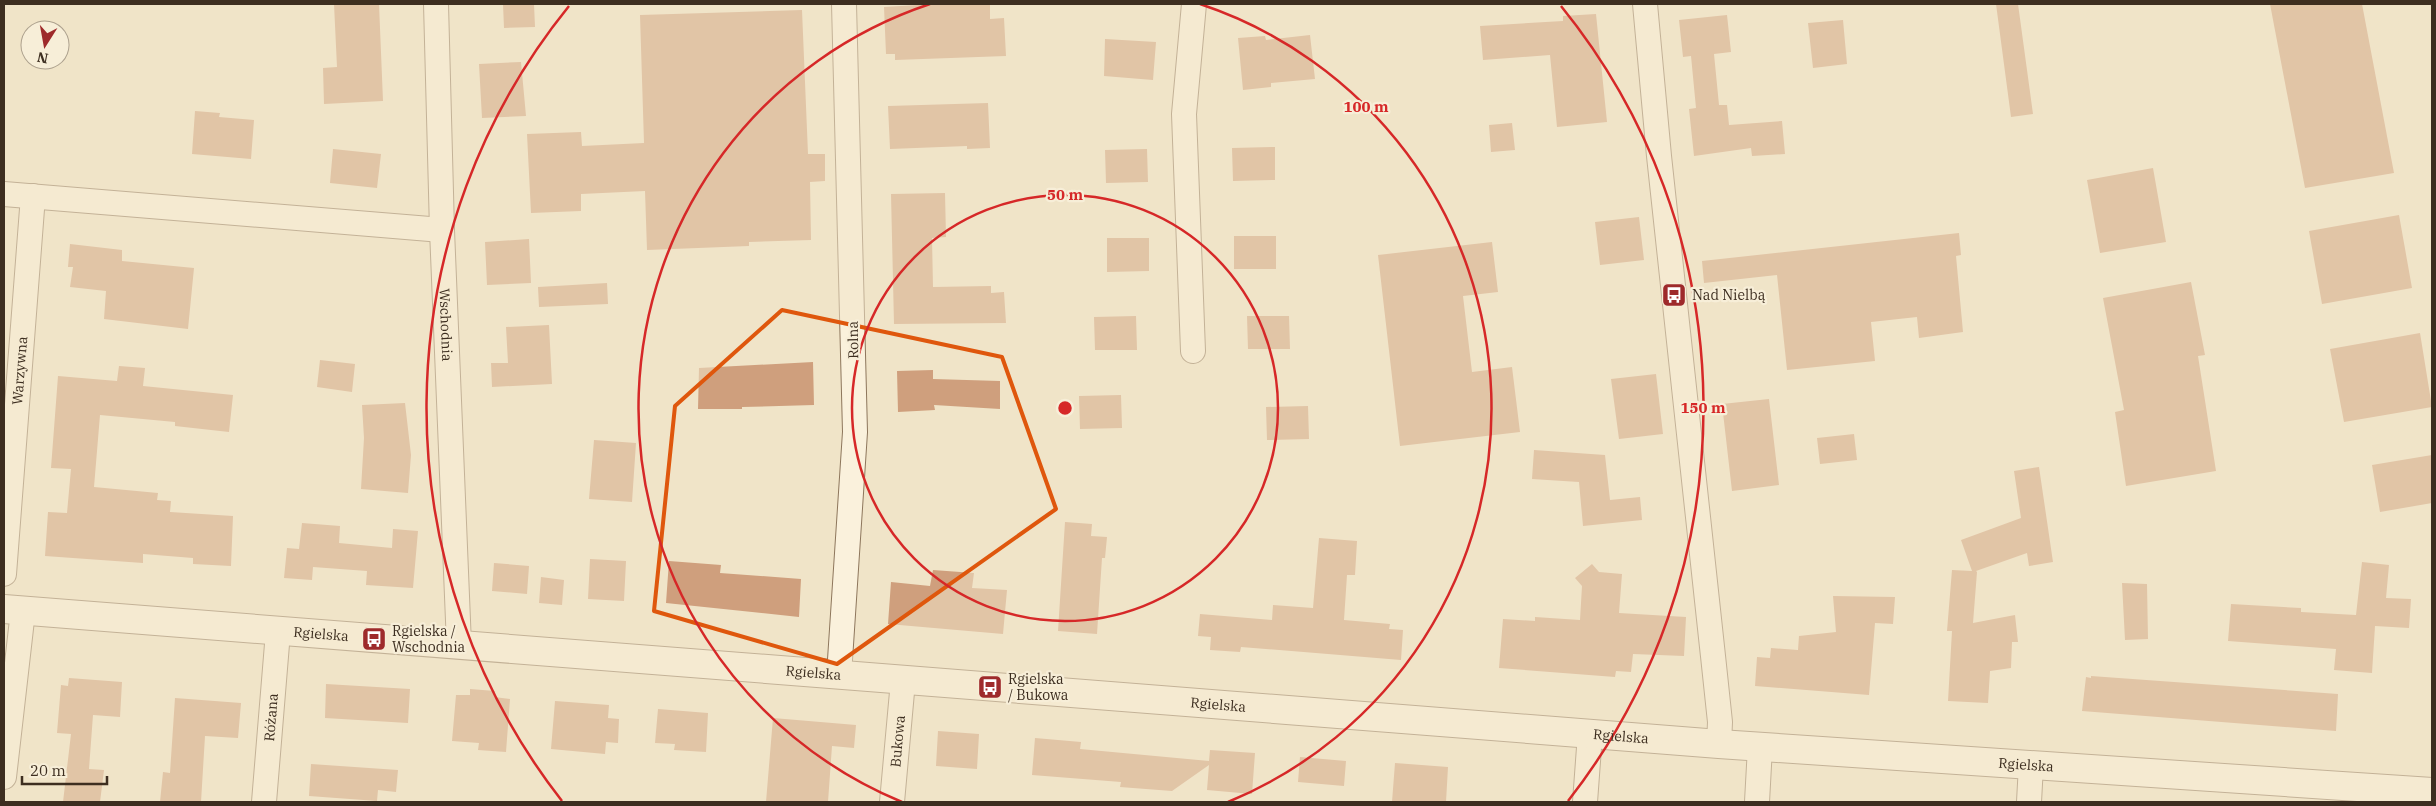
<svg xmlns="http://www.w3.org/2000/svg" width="2436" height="806" viewBox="0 0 2436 806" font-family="'IBM Plex Serif',serif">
  <rect width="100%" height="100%" fill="#f0e4c8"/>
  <path fill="#cf9f7d" d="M334,4h45l4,97 -59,3 -1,-36 14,-1z
    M503,4h31l1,23 -31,1z
    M934,4h56v15l14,-1 2,38 -111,4v-6h-9l-2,-47z
    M1996,4h22l15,110 -22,3z
    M2270,4h92l32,169 -89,15z
    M802,10l6,144h17v27l-15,1 1,58 -62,2v4l-102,4 -2,-59 -64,3v17l-50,2 -4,-79 54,-2 1,14 62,-3 -4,-128z
    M1596,14l11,108 -50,5 -7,-72 -67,5 -3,-34 83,-5v-5z
    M1727,15l4,37 -17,2 5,51h8l2,20 53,-4 3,33 -33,2 -1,-8 -57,8 -5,-47 7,-1 -5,-52 -8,1 -4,-37z
    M1843,20l4,44 -34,4 -5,-45z
    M1310,35l5,44 -44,4v4l-28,3 -5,-52 27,-2 1,4z
    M1105,39l51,3 -3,38 -49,-4z
    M521,62l5,54 -44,2 -3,-54z
    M988,103l2,45 -23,1v-3l-77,3 -2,-43z
    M195,111l25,2 -1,4 35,3 -3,39 -59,-5z
    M1512,123l3,27 -24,2 -2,-27z
    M1275,147v33l-42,1 -1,-33z
    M333,149l48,5 -4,34 -47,-5z
    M1147,149l1,33 -42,1 -1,-33z
    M2153,168l13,74 -66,11 -13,-73z
    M945,193l1,44 -14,1 1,49 58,-1v7l13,-1 2,31 -112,1 -3,-130z
    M2399,215l13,73 -90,16 -13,-73z
    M1639,217l5,43 -44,5 -5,-43z
    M1959,233l2,22 -5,1 7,76 -44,6 -2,-21 -46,5 4,39 -88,9 -10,-95 -73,8 -2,-22z
    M1234,236h42v33h-42z
    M1107,238h42v33l-42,1z
    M529,239l2,44 -44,2 -2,-43z
    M1492,242l6,50 -35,4 9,76 40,-5 8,65 -120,14 -22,-191z
    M70,244l52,6v11l72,7 -6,61 -84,-10 2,-28 -36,-4 3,-20h-5z
    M2191,282l14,73 -7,1 18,115 -90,15 -11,-74 9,-2 -21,-112z
    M607,283l1,21 -69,3 -1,-20z
    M1136,316l1,34h-42l-1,-33z
    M1247,316h42l1,33h-42z
    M549,325l3,59 -60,3 -1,-24h17l-2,-36z
    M2420,333l12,74 -88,15 -14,-73z
    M320,360l35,4 -3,28 -35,-5z
    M813,362l1,43 -72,2v2h-44l1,-41z
    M119,366l26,2 -2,18 90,9 -4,37 -54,-6v-4l-75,-7 -6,72 64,6 -1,7 14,1 -1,11 63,4 -2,50 -38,-2v-6l-50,-4v9l-98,-7 3,-44 19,1 4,-44 -20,-1 7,-92 59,5z
    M933,370v9l67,2v28l-66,-4 1,5 -37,2 -1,-41z
    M1656,374l7,60 -44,5 -8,-60z
    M1121,395l1,33 -42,1 -1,-33z
    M1769,399l10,86 -47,6 -10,-87z
    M405,403l6,52 -3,38 -47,-4 3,-51 -2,-33z
    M1308,406l1,33 -42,1 -1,-33z
    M1854,434l3,26 -37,4 -3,-26z
    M594,440l42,3 -4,59 -43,-3z
    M1534,450l71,5 5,45 30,-3 2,23 -59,6 -4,-44 -47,-3z
    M2432,455v48l-52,9 -8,-47z
    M2039,467l14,95 -24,4 -2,-13 -51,18 1,1 -4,51 42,-8 3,27h-6l-1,26 -21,3 -2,32 -40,-2 4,-70h-5l5,-61 20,1 -11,-31 60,-22 -7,-47z
    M1065,522l27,2 -1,12 16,1 -2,21h-3l-5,76 -39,-3z
    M302,523l38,3 -1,17 53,5 1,-19 25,2 -5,57 -47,-3 1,-14 -54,-4 -1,13 -28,-2 3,-30 12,1z
    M1319,538l38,3 -2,34h-8l-3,45 46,4 -1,5 14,1 -2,30 -160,-13 -1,5 -30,-2 1,-13 -13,-1 2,-22 72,6 1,-15 40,3z
    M590,559l36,2 -2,40 -36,-2z
    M669,561l52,4 -1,8 81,6 -2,38 -133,-14z
    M2362,562l27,3 -3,33 25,1 -2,29 -34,-2 -3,47 -38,-3 2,-21 -108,-8 3,-37 70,4v4l55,3z
    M494,563l35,3 -2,28 -35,-3z
    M1592,564l7,8 23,2 -3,39 67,4 -2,39 -51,-2 -2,18 -15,-1 -1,6 -116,-9 4,-49 32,2v-4l45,3 2,-34 -7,-8z
    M933,570l41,3 -2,15 35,2 -4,44 -115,-10 3,-42 39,4z
    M541,577l23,3 -2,25 -23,-2z
    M2122,583l25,1 1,55 -23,1z
    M1833,596l62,1 -2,27 -18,-1 -6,72 -114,-9 2,-29 13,1 1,-10 27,2 1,-14 37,-4z
    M2091,676l247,18 -2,37 -254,-20 4,-34 5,1z
    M69,678l53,4 -2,35 -27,-2 -4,54 15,1 -4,32h-37l8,-68 -14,-1 4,-48 7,1z
    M326,684l84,5 -2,34 -83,-5z
    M470,689l25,2 -1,6 16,2 -4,53 -28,-2 1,-7 -27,-2 4,-46h14z
    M175,698l66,5 -3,35 -33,-2 -4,66h-41l3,-30 7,1z
    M555,701l54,4 -1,13 11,1 -1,24 -12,-1 -1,12 -54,-5z
    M658,709l50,4 -2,39 -32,-2 1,-6 -20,-1z
    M773,718l83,7 -2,23 -22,-2 -4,56h-62z
    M938,731l41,3 -2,35 -41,-3z
    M1035,738l46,4 -1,7 129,12 1,-11 45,3 -3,41 -45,-4 2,-25 -37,26 -52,-4 1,-5 -89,-7z
    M1300,757l46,4 -2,25 -46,-4z
    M1395,763l53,4 -2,35h-54z
    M311,764l87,6 -2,22 -18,-2 -1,11 -68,-5z"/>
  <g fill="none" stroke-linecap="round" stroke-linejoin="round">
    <defs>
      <g id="minor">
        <path id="s1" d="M436,4l6,226 17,415"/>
        <path d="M1645,4l14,152 54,500 7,66 -1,22"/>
        <path d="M4,194l438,36"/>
        <path d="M1193,351l-9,-237 10,-110"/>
        <path id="s2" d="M4,574l29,-378"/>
        <path d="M839,675l16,-243 -11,-428"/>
        <path d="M4,777l19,-166"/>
        <path id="s3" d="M264,802l14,-170"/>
        <path id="s4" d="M892,802l11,-121"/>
        <path d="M1585,802l5,-68"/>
        <path d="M1757,802l3,-55"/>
        <path d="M2029,802l2,-37"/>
      </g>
      <g id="tertiary">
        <path id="s5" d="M4,609l1715,135 713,48"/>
      </g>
    </defs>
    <use href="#minor" stroke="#8d765c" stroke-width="26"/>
    <use href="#tertiary" stroke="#8d765c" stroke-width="30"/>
    <use href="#minor" stroke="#faf1dc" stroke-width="24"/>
    <use href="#tertiary" stroke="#faf1dc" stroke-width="28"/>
  </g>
  <path d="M0 0H2436V806H0ZM782,310l220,47 54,152 -219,155 -183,-53 21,-205z" fill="#f0e4c8" fill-opacity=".55" fill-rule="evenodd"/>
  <path fill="none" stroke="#df570d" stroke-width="4" stroke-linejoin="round" d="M782,310l220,47 54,152 -219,155 -183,-53 21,-205z"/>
  <g fill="none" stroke="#d62828" stroke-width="2.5">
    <circle cx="1065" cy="408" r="213"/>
    <path d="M902 802A426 426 0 0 1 930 4M1200 4A426 426 0 0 1 1228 802"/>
    <path d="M562 801A638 638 0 0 1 569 6M1561 6A638 638 0 0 1 1568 801"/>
  </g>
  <defs>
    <symbol id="bus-square" viewBox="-11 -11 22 22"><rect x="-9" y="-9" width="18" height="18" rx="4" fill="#9e2a2b" stroke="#f7eed8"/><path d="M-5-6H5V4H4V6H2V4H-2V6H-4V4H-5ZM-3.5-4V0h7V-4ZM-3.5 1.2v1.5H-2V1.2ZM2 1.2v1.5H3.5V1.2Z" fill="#fff"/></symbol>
  </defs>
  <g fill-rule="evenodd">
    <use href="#bus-square" x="1660" y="281" width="28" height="28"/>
    <use href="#bus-square" x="360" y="625" width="28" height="28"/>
    <use href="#bus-square" x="976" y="673" width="28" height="28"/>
  </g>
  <g text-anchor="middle" stroke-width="4.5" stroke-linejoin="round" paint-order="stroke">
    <g font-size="14" fill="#3d2e20" stroke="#f7eed8" text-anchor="start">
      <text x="1692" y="300">Nad Nielbą</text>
      <text x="392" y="636">Rgielska /<tspan x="392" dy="16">Wschodnia</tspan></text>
      <text x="1008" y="684">Rgielska<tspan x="1008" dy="16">/ Bukowa</tspan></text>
    </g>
    <g font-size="14" fill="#3d2e20" stroke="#f7eed8">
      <text dy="5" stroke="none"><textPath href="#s1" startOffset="321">Wschodnia</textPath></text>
      <text transform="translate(853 340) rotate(-91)" y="5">Rolna</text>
      <text dy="5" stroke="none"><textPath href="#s2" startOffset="204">Warzywna</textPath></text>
      <text dy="5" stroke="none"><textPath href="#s5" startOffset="318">Rgielska</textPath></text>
      <text dy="5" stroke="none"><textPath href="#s5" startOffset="812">Rgielska</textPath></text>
      <text dy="5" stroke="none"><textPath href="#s5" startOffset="1218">Rgielska</textPath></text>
      <text dy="5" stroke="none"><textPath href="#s3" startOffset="85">Różana</textPath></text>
      <text dy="5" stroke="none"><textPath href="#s5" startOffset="1622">Rgielska</textPath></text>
      <text dy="5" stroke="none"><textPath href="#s4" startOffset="61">Bukowa</textPath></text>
      <text dy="5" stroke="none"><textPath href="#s5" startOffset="2028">Rgielska</textPath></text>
    </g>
  </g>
  <circle cx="1065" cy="408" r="8" fill="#d62828" stroke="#f7eed8" stroke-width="2.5"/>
  <g font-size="15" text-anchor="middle" font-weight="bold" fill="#d62828" stroke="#f7eed8" stroke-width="4.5" stroke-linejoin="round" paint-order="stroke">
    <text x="1366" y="112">100 m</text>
    <text x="1065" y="200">50 m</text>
    <text x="1703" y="413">150 m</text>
  </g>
  <rect width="2436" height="806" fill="none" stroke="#3d2e20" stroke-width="10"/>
  <g transform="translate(45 45) rotate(191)"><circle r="24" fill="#f7eed8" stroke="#ada18e"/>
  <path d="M0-4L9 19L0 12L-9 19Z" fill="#9e2a2b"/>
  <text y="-8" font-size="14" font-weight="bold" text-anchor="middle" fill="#3d2e20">N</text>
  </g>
  <path d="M22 776v8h85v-8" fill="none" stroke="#3d2e20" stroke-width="2.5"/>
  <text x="30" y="776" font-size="15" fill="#3d2e20" stroke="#f7eed8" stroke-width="4" paint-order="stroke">20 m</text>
</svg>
